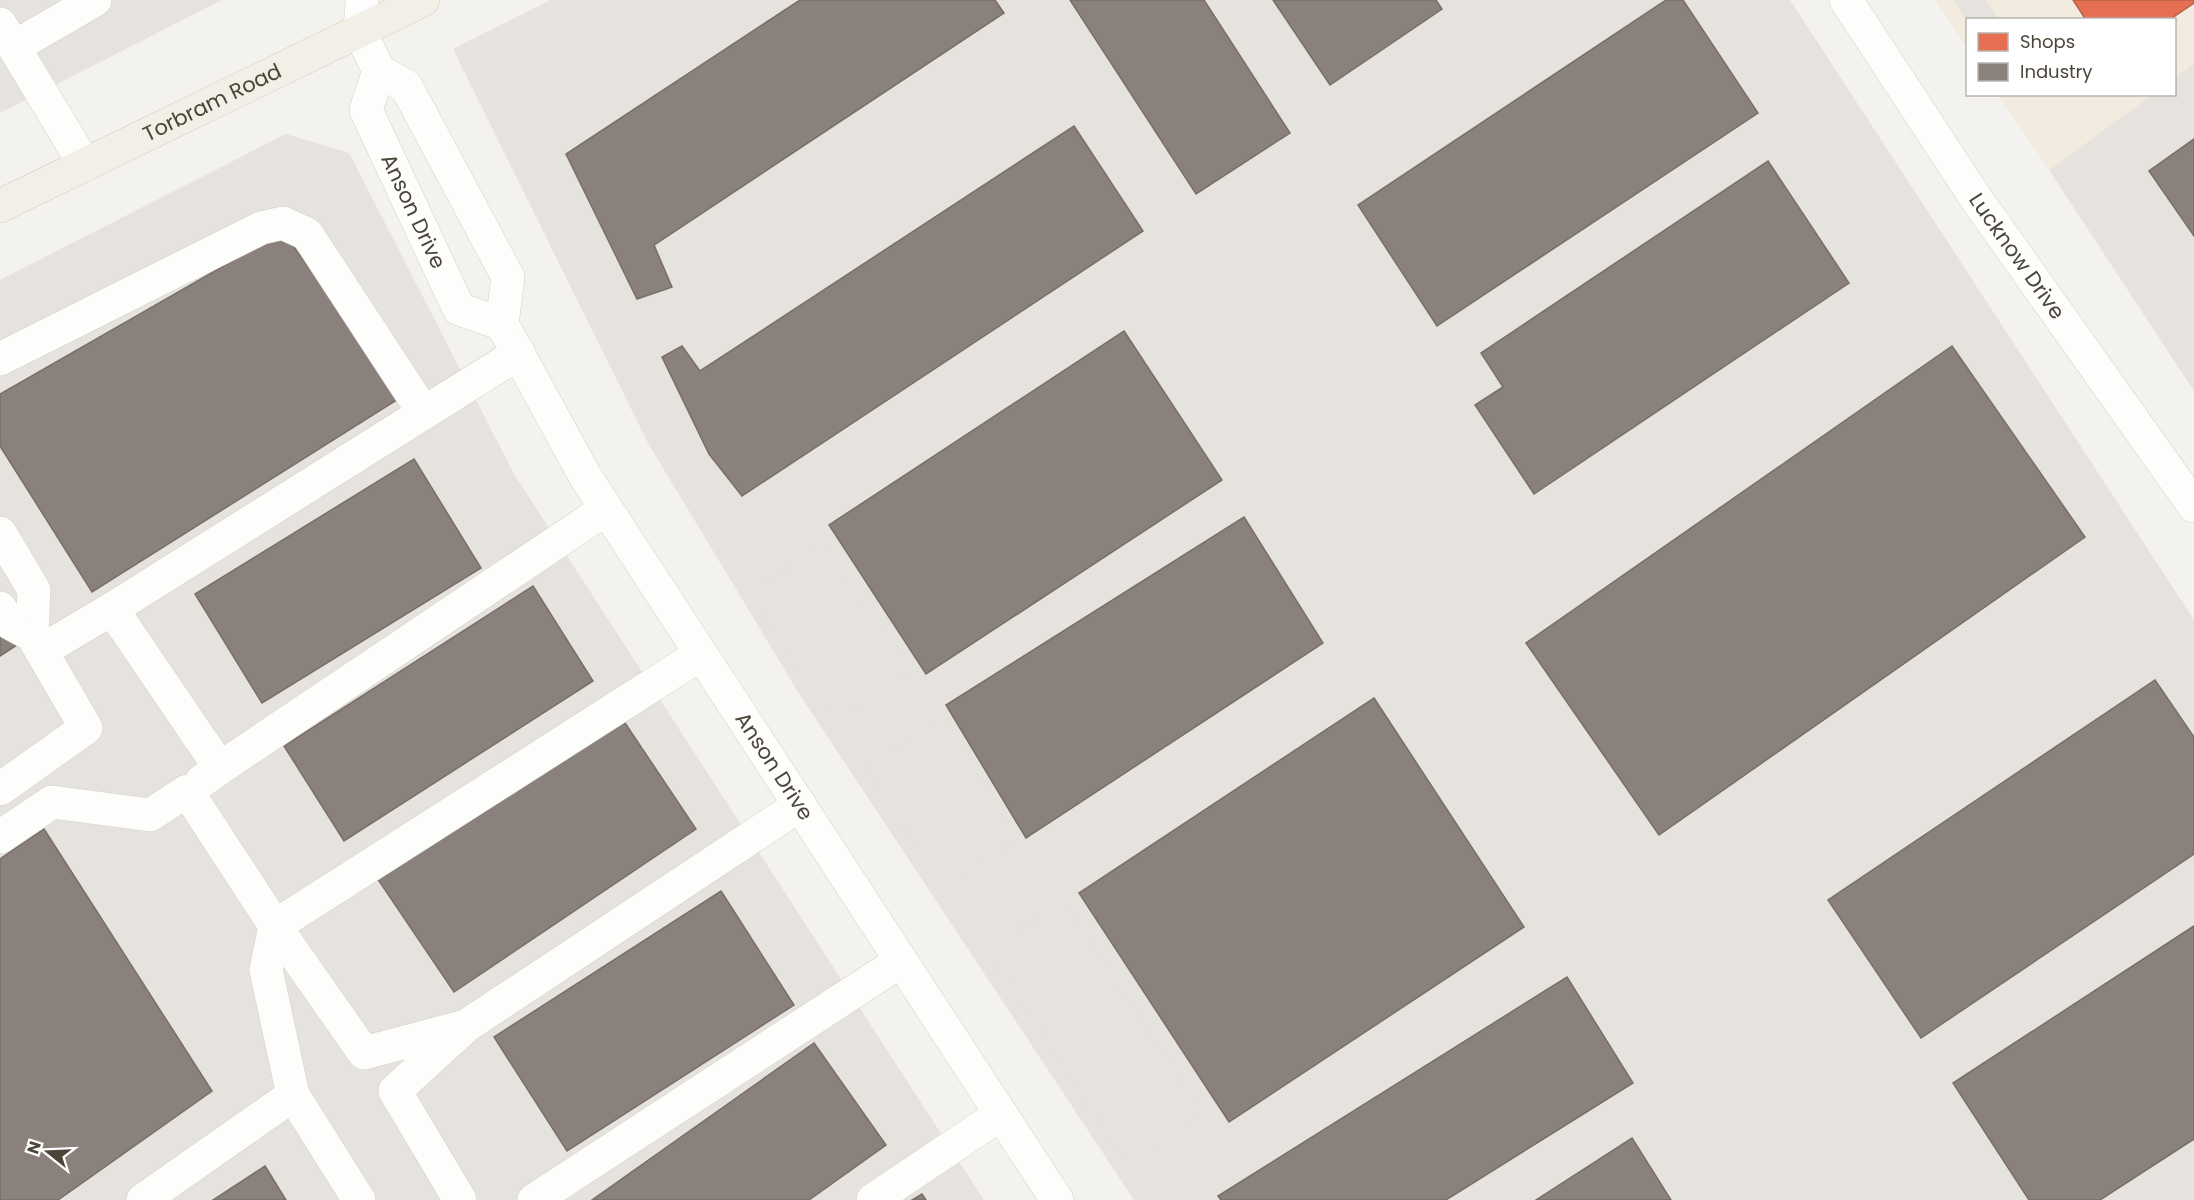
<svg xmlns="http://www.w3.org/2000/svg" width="2194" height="1200" viewBox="0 0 2194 1200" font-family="Poppins,sans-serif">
  <rect width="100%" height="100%" fill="#f4f2ee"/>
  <path fill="#f3ebdf" d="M1935,0h259v63l-19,15 -1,-58h-206l-1,28z
    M1998,95h154l-103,75z"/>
  <path fill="#e6e2de" d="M0,0h222l-222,113z
    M551,0h1239l404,620v580h-1060l-336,-508 -150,-249 -195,-394z
    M2194,63v328l-145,-221 103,-75 22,-1 1,-16z
    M286,134l63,19 165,321 470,726h-984v-920z"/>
  <path fill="#e6e3df" d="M1953,0h33l13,19 -31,1 -1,1z
    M824,544l85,130 -75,49 -85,-129z
    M946,717l74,122 -81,48 -73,-121z
    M1063,900l139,214 -76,49 -138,-213z"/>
  <path fill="#e76f51" stroke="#b8624a" stroke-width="1.5" d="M2073,0h121v3l-25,17h-83z"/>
  <path fill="#8a817c" stroke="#776f68" stroke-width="1.5" d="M800,0h195l9,13 -350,232 18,42 -35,12 -71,-145z
    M1070,0h134l86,133 -94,61z
    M1273,0h163l6,9 -112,76z
    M1666,0h17l75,113 -321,213 -79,-121z
    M1074,126l69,105 -401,265 -33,-42 -47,-97 20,-11 18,25z
    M2194,139v97l-45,-65z
    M1768,161l81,122 -315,211 -59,-89 28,-18 -22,-34z
    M283,232l120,164 -311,196 -92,-146v-52z
    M1124,331l98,149 -296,194 -97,-149z
    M1952,346l133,191 -426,298 -133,-192z
    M414,459l67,109 -219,135 -67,-109z
    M1244,517l79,126 -297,195 -80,-133z
    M533,586l60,95 -249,160 -60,-95z
    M0,614l20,29 -20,13z
    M2155,680l39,57v117l-273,184 -93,-138z
    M1374,698l150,229 -295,195 -150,-229z
    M619,714l77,115 -242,163 -77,-114z
    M44,829l168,262 -154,109h-58v-341z
    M721,891l73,114 -227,146 -73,-114z
    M2194,926v213l-94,61h-71l-76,-117z
    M1567,977l66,106 -187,117h-225l-3,-4z
    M814,1043l72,102 -77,55h-217z
    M1632,1138l39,62h-135z
    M265,1166l21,34h-73z
    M922,1194l4,6h-14z"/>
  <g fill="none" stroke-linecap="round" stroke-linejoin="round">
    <defs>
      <g id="minor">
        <path id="s1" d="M362,0l-2,32 19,39 27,15 102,191 -6,47 83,152 472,724"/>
        <path id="s2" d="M1846,0l131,200 217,306"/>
        <path d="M0,24l85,141"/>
        <path d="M14,47l81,-47"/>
        <path id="s3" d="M379,71l-13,39 93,199 43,15"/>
        <path d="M0,359l261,-131 22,-5 24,11 117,179"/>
        <path d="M0,533l34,57 -2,45 -22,-12 -10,-15"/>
        <path d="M112,609l108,159 -18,13"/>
        <path d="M41,651l71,-42 407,-256"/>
        <path d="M220,768l386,-259"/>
        <path d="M0,789l86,-61 -54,-93"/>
        <path d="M0,837l52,-35 98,13 37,-24 88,135 -9,44 27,125 -150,105"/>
        <path d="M466,1026l-102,27 -89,-127 426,-272"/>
        <path d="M293,1095l66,105"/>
        <path d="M460,1200l-65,-109 71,-65 334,-221"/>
        <path d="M534,1200l367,-239"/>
        <path d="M873,1200l128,-86"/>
      </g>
      <g id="major">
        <path id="s4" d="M0,206l423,-206"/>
      </g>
    </defs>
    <use href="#minor" stroke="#d2d0cb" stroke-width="34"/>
    <use href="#major" stroke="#d6cebb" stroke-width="34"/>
    <use href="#minor" stroke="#fdfdfc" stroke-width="33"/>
    <use href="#major" stroke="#f2efe6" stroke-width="33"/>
  </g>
  <g text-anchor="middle" stroke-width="6" stroke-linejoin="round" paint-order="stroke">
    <g font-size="21" fill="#4b4439" stroke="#fff">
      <text dy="7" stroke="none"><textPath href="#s4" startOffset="236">Torbram Road</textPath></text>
      <text dy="7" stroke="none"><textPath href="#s3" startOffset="153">Anson Drive</textPath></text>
      <text dy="7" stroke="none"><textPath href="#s2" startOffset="308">Lucknow Drive</textPath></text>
      <text dy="7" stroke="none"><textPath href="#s1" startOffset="890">Anson Drive</textPath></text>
    </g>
  </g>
  <rect x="1966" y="18" width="210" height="78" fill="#ffffff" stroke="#b7b4b0" stroke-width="1.5"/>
  <rect x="1978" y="33" width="30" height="18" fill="#e76f51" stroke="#b7b4b0" stroke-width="1.5"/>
  <text x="2020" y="48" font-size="18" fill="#4b4439">Shops</text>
  <rect x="1978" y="63" width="30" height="18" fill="#8a817c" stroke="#b7b4b0" stroke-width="1.5"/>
  <text x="2020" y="78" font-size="18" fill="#4b4439">Industry</text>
  <g transform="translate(48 1152) rotate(288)" stroke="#ffffff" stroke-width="4.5" paint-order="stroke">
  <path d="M0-4.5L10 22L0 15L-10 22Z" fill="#4b4439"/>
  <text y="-9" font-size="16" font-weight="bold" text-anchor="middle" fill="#4b4439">N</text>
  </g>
</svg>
